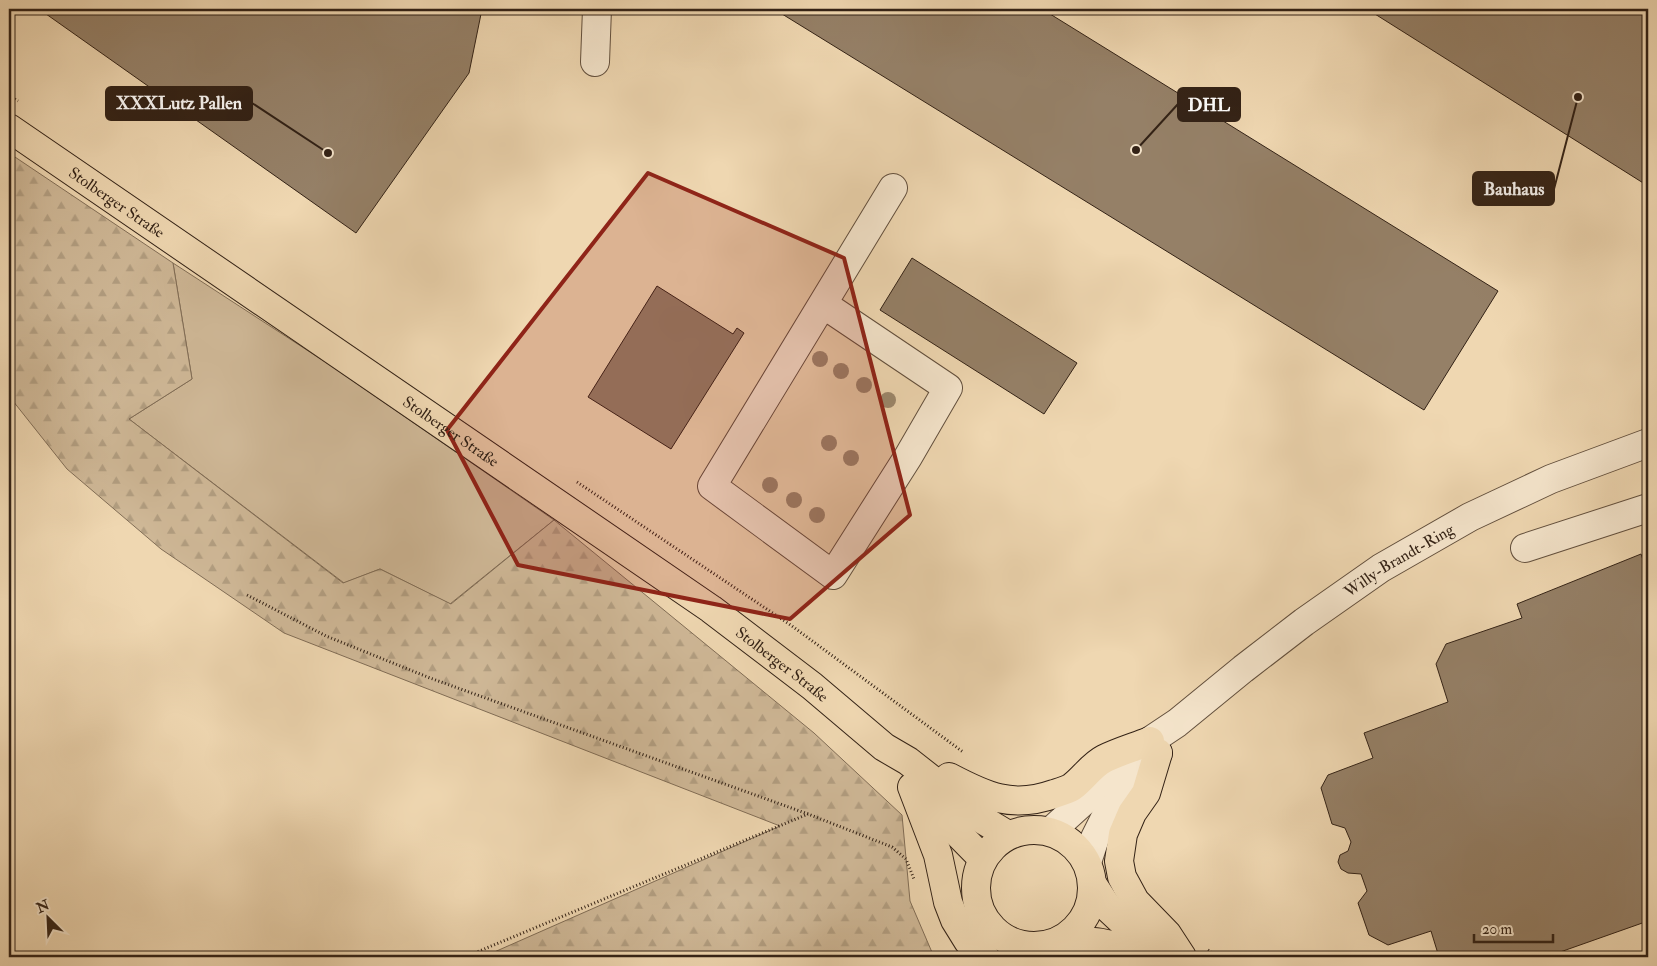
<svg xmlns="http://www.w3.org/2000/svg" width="1657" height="966" viewBox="0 0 1657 966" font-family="'IM FELL Double Pica',serif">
  <defs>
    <pattern id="forest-firs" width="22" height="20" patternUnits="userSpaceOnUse" patternTransform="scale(1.25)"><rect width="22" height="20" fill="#cfb897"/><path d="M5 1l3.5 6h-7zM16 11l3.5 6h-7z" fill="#b29e81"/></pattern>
  </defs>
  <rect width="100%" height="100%" fill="#efd7b1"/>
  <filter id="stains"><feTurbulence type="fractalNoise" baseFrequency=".004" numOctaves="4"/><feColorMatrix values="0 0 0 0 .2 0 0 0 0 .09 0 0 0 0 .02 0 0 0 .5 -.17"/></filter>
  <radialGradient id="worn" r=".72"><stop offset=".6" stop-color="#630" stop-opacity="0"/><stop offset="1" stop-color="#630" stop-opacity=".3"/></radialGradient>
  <path fill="#cfb897" stroke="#816d56" d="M173,263l160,104 221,153 -104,84 -70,-35 -36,14 -215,-164 63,-40z"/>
  <path fill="url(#forest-firs)" stroke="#816d56" d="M9,153l164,110 19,116 -63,40 214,164 37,-14 71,35 103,-84 260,213 88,82 8,86 24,56h-451l297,-131 -496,-193 -123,-84 -94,-80 -58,-73z"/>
  <path fill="#958067" stroke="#332216" d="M39,9h446l-4,5 -12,59 -113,160z
    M774,9h268l456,282 -74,119z
    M1367,9h281v177z
    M912,258l165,105 -33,51 -164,-104z
    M657,286l76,48 4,-6 7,5 -73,116 -83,-52z
    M1641,554l3,9 4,-2v360l-102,36h-107l-8,-26 -43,14 -19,-10 -11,-32 9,-12 -6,-17 -13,-1 -7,-4 -3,-7 2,-7 8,-4 3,-9 -6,-14 -13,-4 -11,-36 7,-13 45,-17 -9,-25 84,-31 -12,-38 10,-20 76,-26 -5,-14z"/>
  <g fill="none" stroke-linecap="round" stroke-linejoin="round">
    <defs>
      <g id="minor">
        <path d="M595,62l2,-53"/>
        <path d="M823,304l125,84 -40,69 -75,118 -121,-89 181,-298"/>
        <path d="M1525,548l123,-40"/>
        <path id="s1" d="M1051,831l99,-90 27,-18 66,-54 61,-47 77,-54 89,-51 81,-38 97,-36"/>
        <path d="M1087,862l8,-24 10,-20 53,-65"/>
      </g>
      <g id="major">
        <path id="s2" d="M9,128l702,481 101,77 72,61 24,14 75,59 25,15"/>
        <path d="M1158,753l-12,40 -14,20 -9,21 -4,27 3,16 13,24 32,33 15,23"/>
        <path d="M949,777c36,19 63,32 105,17 6,-2 13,-4 18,-7 11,-8 20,-22 32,-28 14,-7 31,-12 46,-18"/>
        <path d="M912,787l26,68 10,47 7,18 13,21 17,16"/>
        <path d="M919,794l64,65"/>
        <circle cx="1034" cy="888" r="58"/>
        <path d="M1093,885l15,23 16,15 48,34"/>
        <path d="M1057,942c31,-1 52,-3 79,15"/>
      </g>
    </defs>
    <use href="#minor" stroke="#624f3d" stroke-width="30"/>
    <use href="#major" stroke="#332216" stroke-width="30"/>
    <path stroke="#332216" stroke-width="3" stroke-dasharray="1 2.5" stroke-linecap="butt" d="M9,95l9,6
      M577,482l215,144 171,126
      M247,595l79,41 104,42 378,136 84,33 14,12 8,20
      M1208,950l10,7
      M465,957l343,-143"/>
    <use href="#minor" stroke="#f5e5cc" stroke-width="28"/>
    <use href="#major" stroke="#efd7b1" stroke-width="28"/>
  </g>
  <g fill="#9d886d">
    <circle cx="820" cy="359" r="8"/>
    <circle cx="841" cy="371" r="8"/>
    <circle cx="864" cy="385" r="8"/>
    <circle cx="888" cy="400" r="8"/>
    <circle cx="829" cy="443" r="8"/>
    <circle cx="851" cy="458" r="8"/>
    <circle cx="770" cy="485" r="8"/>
    <circle cx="794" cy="500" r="8"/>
    <circle cx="817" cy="515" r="8"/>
  </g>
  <path fill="#8f2418" fill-opacity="0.2" stroke="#8f2418" stroke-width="4" stroke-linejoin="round" d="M648,173l196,85 66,257 -120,104 -272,-54 -71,-135z"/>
  <g text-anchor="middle" stroke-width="5" stroke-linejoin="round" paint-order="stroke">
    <g font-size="16" fill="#332216" stroke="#f5e5cc">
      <text dy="6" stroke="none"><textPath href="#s2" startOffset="131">Stolberger Straße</textPath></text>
      <text dy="6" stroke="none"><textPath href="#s2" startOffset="536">Stolberger Straße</textPath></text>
      <text dy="6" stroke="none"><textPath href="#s1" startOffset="442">Willy-Brandt-Ring</textPath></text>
      <text dy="6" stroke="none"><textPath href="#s2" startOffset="941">Stolberger Straße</textPath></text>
    </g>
  </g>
  <path fill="none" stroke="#332216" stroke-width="2" d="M328 153L252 103M1136 150L1178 104M1578 97L1554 189"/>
  <g fill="#332216" stroke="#f5e5cc" stroke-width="2">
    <circle cx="328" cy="153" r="5"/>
    <circle cx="1136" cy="150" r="5"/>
    <circle cx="1578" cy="97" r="5"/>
  </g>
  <g fill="#332216" stroke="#332216" stroke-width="2">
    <rect x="106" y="87" width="146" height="33" rx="5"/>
    <rect x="1178" y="88" width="62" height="33" rx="5"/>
    <rect x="1473" y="172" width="81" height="33" rx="5"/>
  </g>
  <g font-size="18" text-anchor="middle" font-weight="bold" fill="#fff">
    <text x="179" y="109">XXXLutz Pallen</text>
    <text x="1209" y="111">DHL</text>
    <text x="1514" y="195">Bauhaus</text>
  </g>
  <rect width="1657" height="966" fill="none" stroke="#efd7b1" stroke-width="30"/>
  <rect x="10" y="10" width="1637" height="946" fill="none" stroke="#332216" stroke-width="2.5"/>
  <rect x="15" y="15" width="1627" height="936" fill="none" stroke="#332216"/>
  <g transform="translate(48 918) rotate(336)" stroke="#f5e5cc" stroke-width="4" paint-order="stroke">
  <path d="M0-4L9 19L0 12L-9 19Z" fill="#332216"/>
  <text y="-8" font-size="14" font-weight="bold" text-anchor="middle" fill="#332216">N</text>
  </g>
  <path d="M1474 934v8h79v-8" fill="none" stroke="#332216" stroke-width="2.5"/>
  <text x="1482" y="934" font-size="15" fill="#332216" stroke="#f5e5cc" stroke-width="4" paint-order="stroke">20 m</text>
  <rect width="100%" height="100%" filter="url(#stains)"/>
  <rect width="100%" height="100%" fill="url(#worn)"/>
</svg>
